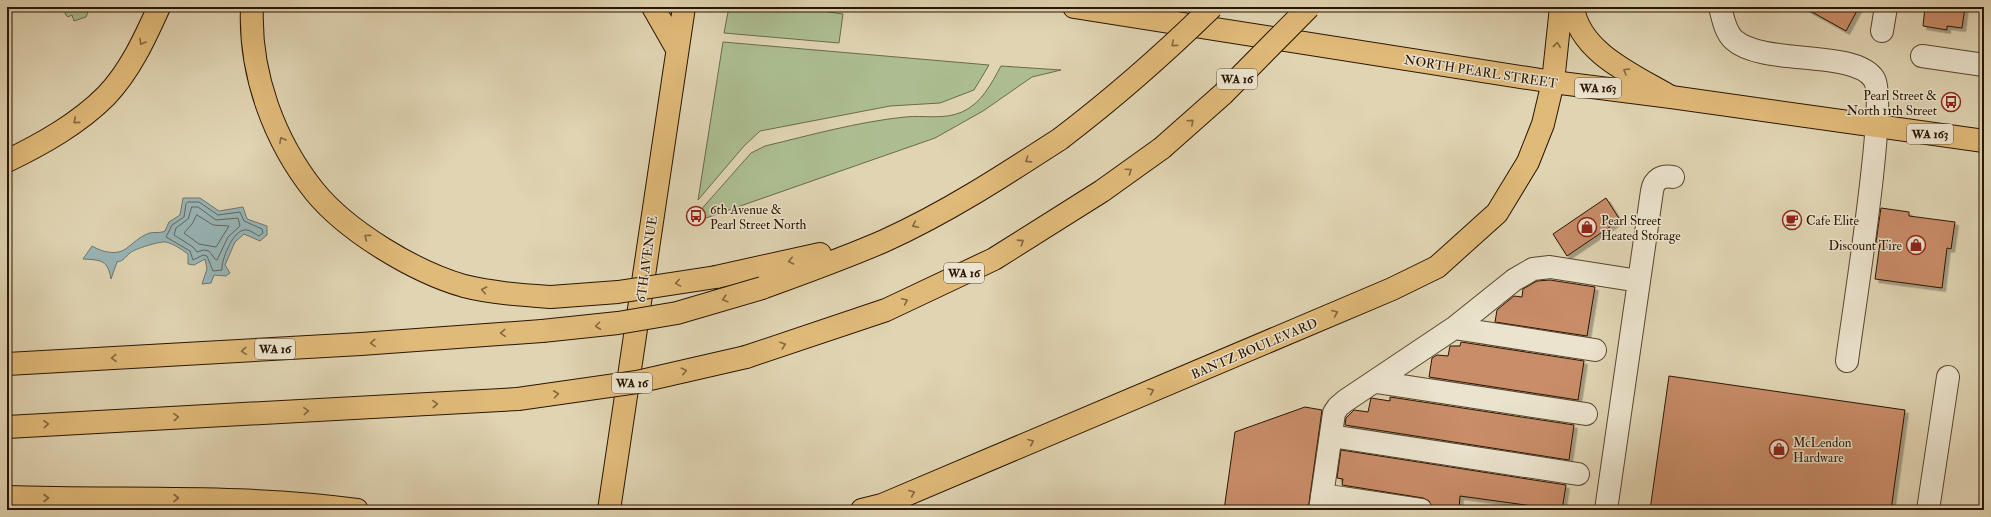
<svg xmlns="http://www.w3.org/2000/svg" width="1991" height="517" viewBox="0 0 1991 517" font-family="'IM FELL Double Pica',serif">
  <defs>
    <filter id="shadow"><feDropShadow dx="3.5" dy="3.5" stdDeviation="0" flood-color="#0004"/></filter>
  </defs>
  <rect width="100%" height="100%" fill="#e0d4b2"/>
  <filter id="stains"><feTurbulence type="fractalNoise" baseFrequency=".005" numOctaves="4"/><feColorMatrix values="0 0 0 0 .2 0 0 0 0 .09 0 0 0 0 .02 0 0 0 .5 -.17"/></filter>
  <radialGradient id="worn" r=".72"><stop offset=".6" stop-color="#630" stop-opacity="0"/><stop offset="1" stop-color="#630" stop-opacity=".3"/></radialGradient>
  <path fill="#acbe91" stroke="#6b6a4a" d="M66,7h43l-9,3 -10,-3 -4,10 -12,4 -2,-6 -4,2 -3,-3z
    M729,7h65l49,7 -4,29 -115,-10z
    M723,42l266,23 -15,25 -34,13 -50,3 -130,25 -16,15 -46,54z
    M1001,66l60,4 -29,7 -49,34 -48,27 -229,80 -8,-5 53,-60 14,-7c46,-11 92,-24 140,-29 19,-2 39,3 57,-5 20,-9 29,-28 39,-46z"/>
  <path fill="#98b5b7" stroke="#6c756f" d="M183,198h17l19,13 24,-4 4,12 20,7v9l-7,6 -16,-7 -9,8 -10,23 5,8 -4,3 -12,-1 -3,8 -9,1 5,-15 -2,-10 -11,6 -6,-1v-10c-7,-5 -14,-10 -22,-12 -6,-1 -32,7 -36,11 -5,4 -6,8 -13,9l-6,17c-3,-19 -10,-19 -28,-20l9,-13c10,6 25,10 35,2 7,-5 12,-11 20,-14 6,-3 12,0 18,-3l4,-9 11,-7z"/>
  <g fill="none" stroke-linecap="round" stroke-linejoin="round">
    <path stroke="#61655c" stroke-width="1" d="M188,202h11l19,13 22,-3 4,9 18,8 1,4 -4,3c-4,-2 -10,-7 -15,-6 -12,2 -23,31 -22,40l-9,1 -6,-15 -4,-1 -10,5 -3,-9 -24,-14 6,-12 12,-8 2,-13z
      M192,207h6l18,13 22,-2 2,8 -12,11 -11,23 -2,-1 -6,-8 -5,-1 -7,2 -4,-5 -19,-12 2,-7 12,-9z
      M197,215l16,10 16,1 -13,21 -17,-3 -15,-11 8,-9z"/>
  </g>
  <path fill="#c98d69" stroke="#2a1502" filter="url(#shadow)" d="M1803,7h56l-13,24z
    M1925,7h40l-3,21 -15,-2v4l-24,-4z
    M1606,198l14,22 -53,36 -14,-22z
    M1881,208l28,4v4l46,6 -4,27 -4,-1 -5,40 -67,-9 5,-36 -4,-1z
    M1550,280l45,7 -8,49 -92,-14 2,-12 17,-14 8,1 1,-8 14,-8z
    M1461,342l123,19 -6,39 -149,-23 3,-19 5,-3 11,1 2,-10h10z
    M1669,376l236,34 -14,100h-241z
    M1390,397l184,28 -5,35 -224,-35 1,-7 8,-8 14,2 3,-14 19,3z
    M1305,407l17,3 -14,100h-84l11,-78z
    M1341,450l225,35 -4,25 -102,-14 -1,14h-26l-4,-9 -6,-3 -81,-13 1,-6 -6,-1z"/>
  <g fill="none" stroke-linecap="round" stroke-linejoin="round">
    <defs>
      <path id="minor" d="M1720,7c3,11 5,25 14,33 29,26 121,9 140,39 14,23 -22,241 -27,282
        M1882,31l4,-24
        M1922,56l62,9
        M1454,328l141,22
        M1376,382l210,32
        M1331,436l247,38
        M1322,495l99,15
        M1320,510l14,-97 4,-6 7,-6 109,-73 60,-48 19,-11 17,-2 89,14
        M1606,510l46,-319c2,-12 10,-16 21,-14
        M1928,510l20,-133"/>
      <path id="major" d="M653,7l24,42
        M1074,7l479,75 118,15 313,44
        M609,510l75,-503
        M862,510l20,-5 510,-216 45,-22 60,-54 31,-51 15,-38 10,-42"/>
      <path id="highway" d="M252,7c-3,66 22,134 63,185 33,40 100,80 149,94 28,7 58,9 87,11
        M1573,7c6,46 63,69 98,90
        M1553,82l8,-75
        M7,161c35,-17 71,-37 99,-65 24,-25 39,-58 53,-89
        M716,277l104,-23
        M762,288c41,-15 83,-30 122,-47 62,-28 119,-65 176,-102
        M746,357l140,-47 108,-51 108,-68 60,-43
        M7,364l354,-20 181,-13
        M7,427l511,-28
        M7,497c117,4 233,-3 350,13"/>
    </defs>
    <use href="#minor" stroke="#58452e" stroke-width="24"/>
    <use href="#major" stroke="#2a1502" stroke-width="24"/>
    <use href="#highway" stroke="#2a1502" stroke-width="24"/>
    <use href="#minor" stroke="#ebe3cd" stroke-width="22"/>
    <use href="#major" stroke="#e0ba79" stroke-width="22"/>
    <use href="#highway" stroke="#e0ba79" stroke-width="22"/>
    <defs>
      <path id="highway-bridge" d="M1060,139c54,-41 104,-85 152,-132
        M1162,148l61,-54 86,-87
        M551,297l67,-5 98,-15
        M542,331l76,-8 59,-10 85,-25
        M518,399l119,-17 109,-25"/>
    </defs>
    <use href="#highway-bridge" stroke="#2a1502" stroke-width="24" stroke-linecap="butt"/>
    <use href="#highway-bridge" stroke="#e0ba79" stroke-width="22"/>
  </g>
  <defs><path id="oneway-chevron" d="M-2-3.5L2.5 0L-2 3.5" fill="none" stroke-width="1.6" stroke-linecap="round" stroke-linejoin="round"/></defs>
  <g stroke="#85683e">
    <use href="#oneway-chevron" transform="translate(142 42) rotate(120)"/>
    <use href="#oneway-chevron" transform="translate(1174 44) rotate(139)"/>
    <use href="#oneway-chevron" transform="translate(1557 45) rotate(-84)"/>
    <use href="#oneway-chevron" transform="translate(1626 71) rotate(-150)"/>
    <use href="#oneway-chevron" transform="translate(76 121) rotate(140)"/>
    <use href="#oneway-chevron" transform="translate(1191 122) rotate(-42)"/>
    <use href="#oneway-chevron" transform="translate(282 140) rotate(-119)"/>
    <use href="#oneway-chevron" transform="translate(1028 160) rotate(147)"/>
    <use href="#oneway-chevron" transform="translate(1129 171) rotate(-35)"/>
    <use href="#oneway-chevron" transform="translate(915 225) rotate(154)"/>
    <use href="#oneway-chevron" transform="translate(367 237) rotate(-143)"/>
    <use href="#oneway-chevron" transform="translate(1021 242) rotate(-33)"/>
    <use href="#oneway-chevron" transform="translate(791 261) rotate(168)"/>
    <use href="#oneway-chevron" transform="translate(678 283) rotate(171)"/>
    <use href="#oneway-chevron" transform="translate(484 290) rotate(-169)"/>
    <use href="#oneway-chevron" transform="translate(725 299) rotate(163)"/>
    <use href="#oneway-chevron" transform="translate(905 301) rotate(-25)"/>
    <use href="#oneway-chevron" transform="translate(1335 313) rotate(-23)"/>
    <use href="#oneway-chevron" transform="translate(598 326) rotate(173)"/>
    <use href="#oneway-chevron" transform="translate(503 333) rotate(176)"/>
    <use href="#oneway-chevron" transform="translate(373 343) rotate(176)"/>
    <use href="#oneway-chevron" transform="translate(783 345) rotate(-19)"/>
    <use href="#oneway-chevron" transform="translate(244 351) rotate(177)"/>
    <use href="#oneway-chevron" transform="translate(114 358) rotate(177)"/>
    <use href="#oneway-chevron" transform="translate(684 371) rotate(-13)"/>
    <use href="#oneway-chevron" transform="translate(1151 391) rotate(-23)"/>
    <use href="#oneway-chevron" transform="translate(556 394) rotate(-8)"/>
    <use href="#oneway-chevron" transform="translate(435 404) rotate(-3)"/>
    <use href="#oneway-chevron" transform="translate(306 411) rotate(-3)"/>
    <use href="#oneway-chevron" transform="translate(176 417) rotate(-3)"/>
    <use href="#oneway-chevron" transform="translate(46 424) rotate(-3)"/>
    <use href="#oneway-chevron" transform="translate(1031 442) rotate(-23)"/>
    <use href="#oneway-chevron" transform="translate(912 493) rotate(-23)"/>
    <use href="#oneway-chevron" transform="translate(46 498)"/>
    <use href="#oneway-chevron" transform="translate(176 498)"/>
  </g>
  <defs>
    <symbol id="bus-ring" viewBox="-11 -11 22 22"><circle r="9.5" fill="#ebe3cd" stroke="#8f2418" stroke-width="1.5"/><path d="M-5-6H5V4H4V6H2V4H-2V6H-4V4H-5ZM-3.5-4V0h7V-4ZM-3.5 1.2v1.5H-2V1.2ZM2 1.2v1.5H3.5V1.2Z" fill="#8f2418"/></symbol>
    <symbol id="cafe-ring" viewBox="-11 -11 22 22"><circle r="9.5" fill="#ebe3cd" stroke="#8f2418" stroke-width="1.5"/><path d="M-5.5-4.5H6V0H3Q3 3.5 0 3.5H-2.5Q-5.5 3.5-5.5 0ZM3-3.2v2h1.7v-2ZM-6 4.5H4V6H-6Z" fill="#8f2418"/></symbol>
    <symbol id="shop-ring" viewBox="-11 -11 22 22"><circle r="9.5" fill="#ebe3cd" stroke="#8f2418" stroke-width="1.5"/><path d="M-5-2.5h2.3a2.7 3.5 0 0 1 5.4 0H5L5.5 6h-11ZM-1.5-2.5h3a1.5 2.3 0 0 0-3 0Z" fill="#8f2418"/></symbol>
  </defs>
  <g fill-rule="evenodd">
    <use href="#bus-ring" x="1940" y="91" width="22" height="22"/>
    <use href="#bus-ring" x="685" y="205" width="22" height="22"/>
    <use href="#cafe-ring" x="1781" y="209" width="22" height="22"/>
    <use href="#shop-ring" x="1576" y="216" width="22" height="22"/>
    <use href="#shop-ring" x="1905" y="234" width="22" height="22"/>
    <use href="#shop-ring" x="1768" y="438" width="22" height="22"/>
  </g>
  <g text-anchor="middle" stroke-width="3" stroke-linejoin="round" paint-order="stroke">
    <g fill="#ebe3cd" stroke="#64533f" stroke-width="1">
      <rect x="1217" y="69" width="40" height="20" rx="3"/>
      <rect x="1575" y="78" width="46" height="20" rx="3"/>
      <rect x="1907" y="124" width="46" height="20" rx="3"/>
      <rect x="944" y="263" width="40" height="20" rx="3"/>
      <rect x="255" y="339" width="40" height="20" rx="3"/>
      <rect x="612" y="373" width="40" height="20" rx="3"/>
    </g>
    <g font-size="12" font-weight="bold" fill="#2a1502">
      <text x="1237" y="83">WA 16</text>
      <text x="1598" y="92">WA 163</text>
      <text x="1930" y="138">WA 163</text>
      <text x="964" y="277">WA 16</text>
      <text x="275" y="353">WA 16</text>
      <text x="632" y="387">WA 16</text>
    </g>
    <g font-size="13" fill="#2a1502" stroke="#ebe3cd">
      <text transform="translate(1481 71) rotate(9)" y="5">NORTH PEARL STREET</text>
      <text transform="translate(646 259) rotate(-82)" y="5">6TH AVENUE</text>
      <text transform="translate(1254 348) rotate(-23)" y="5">BANTZ BOULEVARD</text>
    </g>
    <g font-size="13" fill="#2a1502" stroke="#ebe3cd" text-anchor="start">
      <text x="1937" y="100" text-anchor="end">Pearl Street &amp;<tspan x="1937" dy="15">North 11th Street</tspan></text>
      <text x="710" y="214">6th Avenue &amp;<tspan x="710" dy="15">Pearl Street North</tspan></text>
      <text x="1601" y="225">Pearl Street<tspan x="1601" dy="15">Heated Storage</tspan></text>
      <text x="1806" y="225">Cafe Elite</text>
      <text x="1902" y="250" text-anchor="end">Discount Tire</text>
      <text x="1793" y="447">McLendon<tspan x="1793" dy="15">Hardware</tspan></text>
    </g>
  </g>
  <rect width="1991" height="517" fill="none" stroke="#e0d4b2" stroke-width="24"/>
  <rect x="8" y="8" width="1975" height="501" fill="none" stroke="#2a1502" stroke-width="2"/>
  <rect x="12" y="12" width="1967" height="493" fill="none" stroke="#2a1502"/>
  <rect width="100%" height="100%" filter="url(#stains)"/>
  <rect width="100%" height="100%" fill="url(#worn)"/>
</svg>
